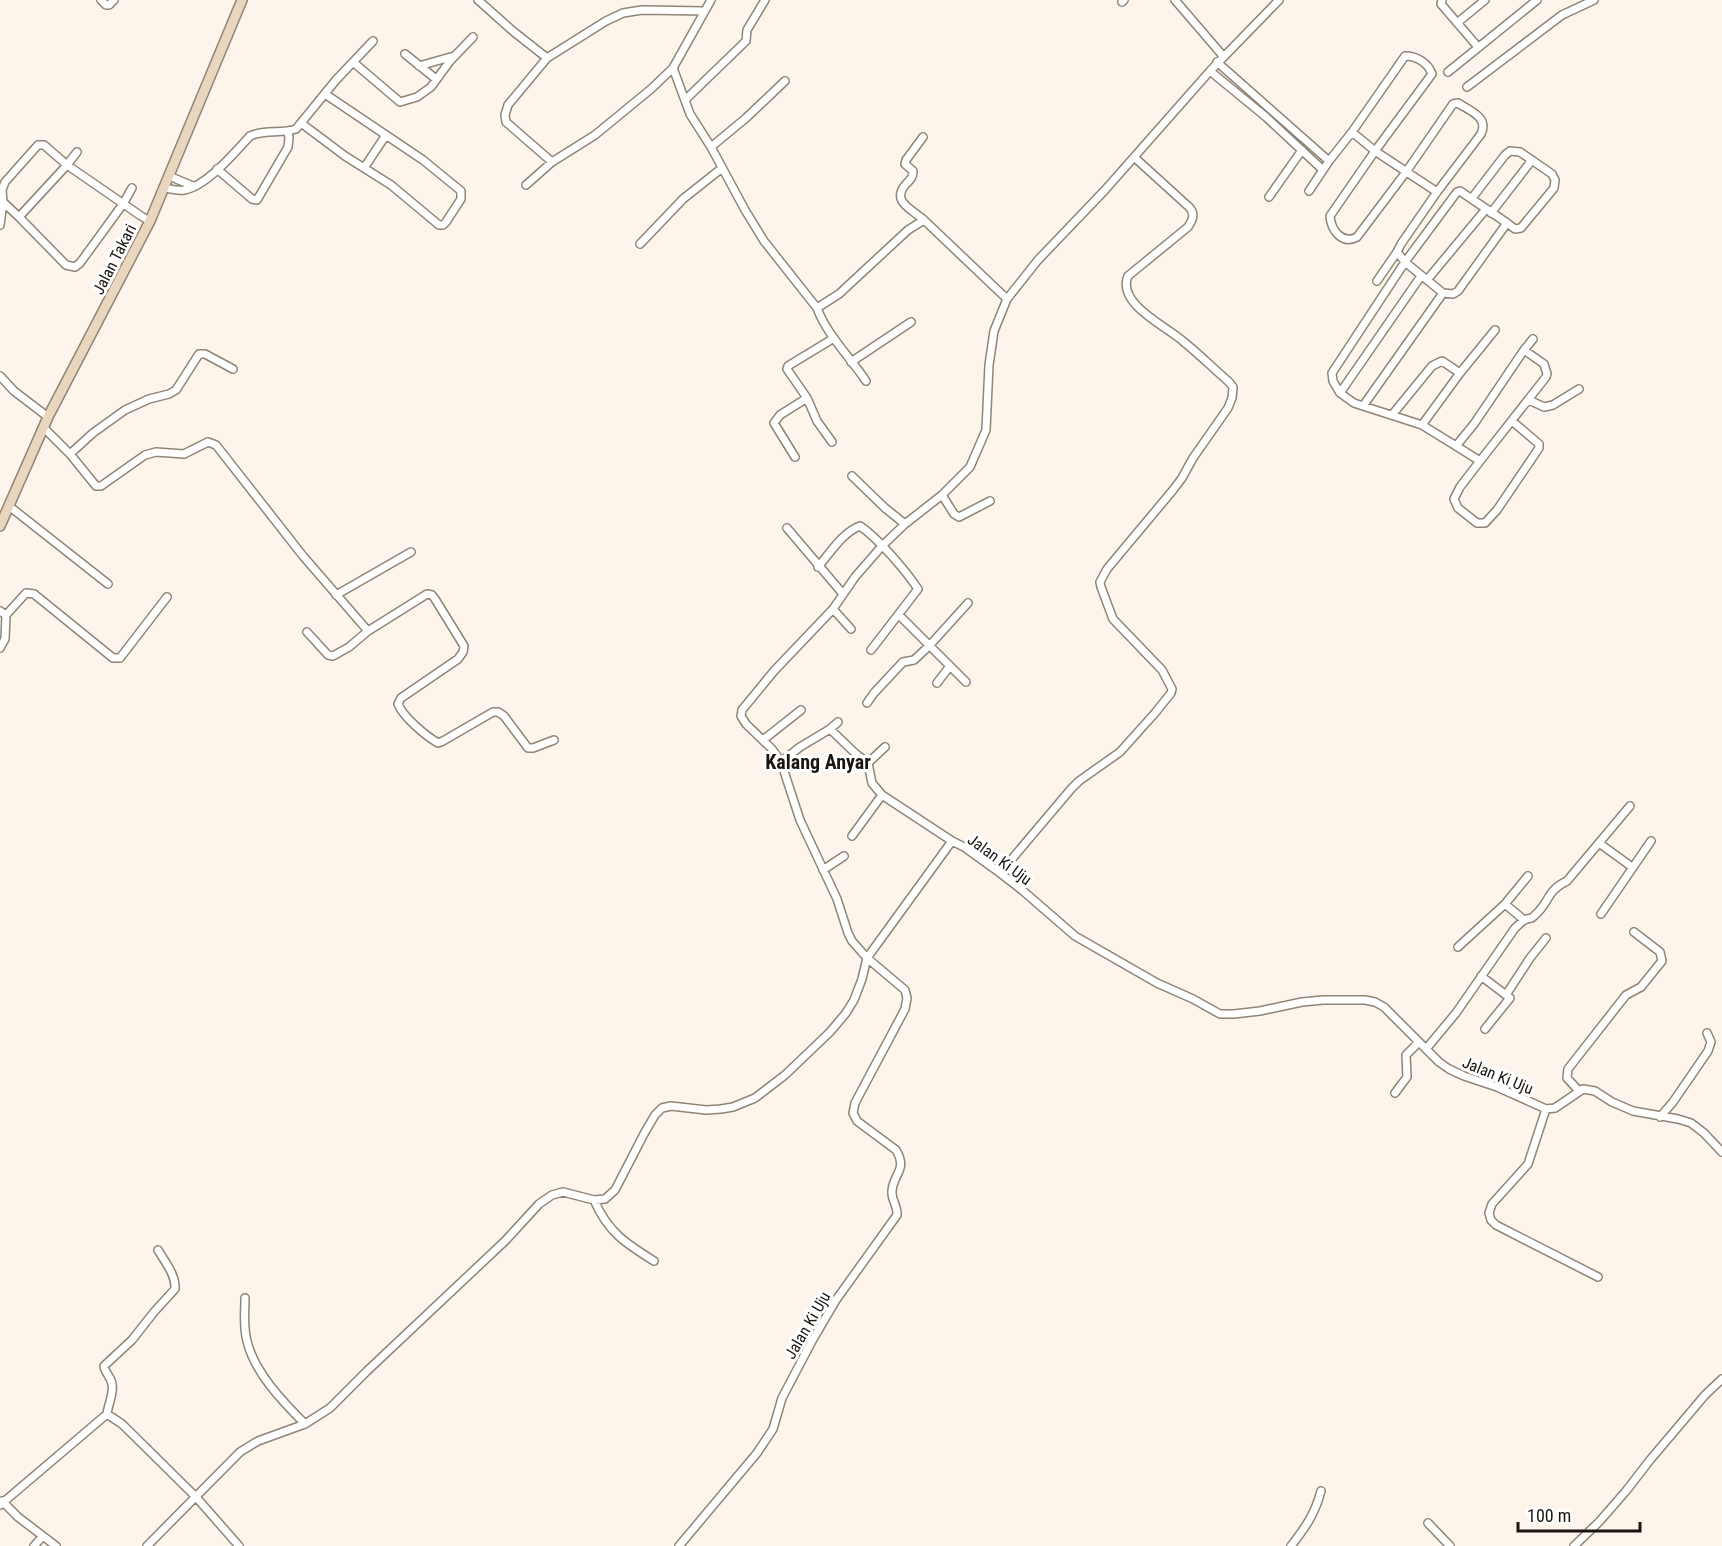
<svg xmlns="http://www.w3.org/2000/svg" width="1722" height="1546" viewBox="0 0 1722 1546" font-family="'Roboto Condensed',sans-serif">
  <rect width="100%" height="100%" fill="#fdf5eb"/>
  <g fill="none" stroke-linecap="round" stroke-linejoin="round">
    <defs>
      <path id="street" d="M101,0l5,5h3l5,-5
        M478,0l36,32 33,26 59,-37 17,-8 19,-3 63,1
        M1175,0l48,56
        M1442,0l-1,4 37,43
        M1122,2l2,-2
        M1457,23l28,-23
        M405,54l31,25
        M547,58l-39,47 -3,10 1,7 46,40
        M353,62l47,40 17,-5 14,-10 19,-26 23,-24
        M1217,62l112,99
        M419,66l35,-10
        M673,68l17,46 21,33 34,63 19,31 53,67 22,-14 69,-64 16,-10 83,79
        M1210,71l56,46 57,53
        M1448,72l89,-72
        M1467,87l95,-72 32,-15
        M685,100l61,-59 1,-11 18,-30
        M301,123l44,33 46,29 48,40h4l3,-3 15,-23v-8l-38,-31 -98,-66
        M1352,132l23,19 62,41 -36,52 -4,8 8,10 38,31 -80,113 59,19 38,-52 -18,-12 -10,5 -40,49
        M923,137l-17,23 -1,4 8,7c0,6 -2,8 -7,13 -15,17 4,24 18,36
        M711,147l35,-29 39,-37
        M364,168l22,-33
        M217,169l35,30 5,1 31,-53 1,-9 -1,-7
        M169,176l24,10
        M526,185l26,-23 43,-27 56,-46 22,-21 38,-68
        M165,188c6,1 12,3 19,2 23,-4 50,-37 66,-54 14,-7 31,-2 46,-7l40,-49 37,-39
        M1309,191l20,-30 23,-29 53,-76c12,0 23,7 27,18l-57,77 -45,65c1,14 12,29 27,21l49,-65 47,-68 5,-1c12,8 31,14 23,31l-44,58
        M1269,197l33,-47
        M1472,198l33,-43 5,-4 10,1 32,22 3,6 -1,8 -33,40 -6,1 -8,-6
        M3,202l-1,-12 3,-8 33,-37h6l23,20 10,-13
        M1491,213l41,-53
        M19,217l47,48 9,2 5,-4 43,-59 9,-16
        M0,225l3,-23 16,15 48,-52 74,51 9,5
        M640,244l43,-45 39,-31
        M1427,280l59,-71
        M1377,281l20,-29
        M817,308c10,27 33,49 49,73
        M1524,350l9,-11
        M851,362l60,-40
        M1460,373l35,-43
        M0,376l14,15 34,26
        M1340,393l-7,-12 -1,-8 73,-111 52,-70 3,-1 47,32 -49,68 -5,3 -10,-1
        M1529,400l15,7 9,-2 26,-16
        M1363,406l-9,-3 -14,-10 81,-117
        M1422,425l34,21 18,-22 50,-74 20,14 3,10 -1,3 -66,84 -24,-15
        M44,428l26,26 26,32h5l44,-31 11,-3 28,2 24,-12 8,3 87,111 65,75 59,-37 5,1 3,4 29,47 -1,6 -5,7 -57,39 -3,6c5,13 28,32 40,39l5,-2 50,-29h5l6,4 24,32h5l21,-8
        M832,442l-15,-21 -10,-23 -20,-29 1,-3 46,-28
        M70,454l23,-21 32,-23 24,-11 20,-5 7,-4 23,-36h6l28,15
        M795,457l-21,-34 6,-8 27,-17
        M1480,461l-20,26 -6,12 4,9 19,15h8l12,-13 42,-62v-4l-27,-23
        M852,476l33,32 20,16
        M942,495l12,19 5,3 31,-16
        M9,506l99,78
        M787,528l56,66
        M818,567c12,-14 25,-35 42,-41 18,12 46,45 58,63l-47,61
        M336,595l75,-43
        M833,609l18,20
        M0,611l6,4 20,-22 8,1 79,64h7l47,-61
        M899,615l67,67
        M307,632l21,23 5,1 16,-9 19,-16
        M0,648l5,-9 1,-24
        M937,683l13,-17
        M867,703l7,-10 29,-31 11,-2 16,-15 38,-42
        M830,729l26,25 12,9
        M763,740l38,-30
        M781,762l19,-15 30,-18 8,-7
        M882,795l-10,-12 -4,-20 17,-16
        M852,836l30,-41 70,46
        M1599,843l33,24
        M823,870l21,-14
        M1000,873l71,-84 8,-8 41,-29 35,-39 16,-20 1,-4 -10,-19 -49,-51 -12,-32 -1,-5 7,-13 66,-79 9,-12 11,-20 35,-50 4,-10 1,-11 -4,-5c-15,-13 -29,-27 -45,-40 -16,-15 -68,-38 -56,-66l60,-49c4,-6 8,-13 1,-20l-55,-50
        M1601,914l50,-73
        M1524,920l-19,-16 23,-28
        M1458,947l47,-43
        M1481,976l25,19 24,-37 16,-20
        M1485,1029l25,-31 -4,-3
        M1426,1049l30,-36 59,-85c4,-3 7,-8 12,-9 6,-2 3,1 8,-4 15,-13 11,-24 32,-34l63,-75
        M1579,1091l-12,-13 1,-9 58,-74 15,-8 21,-26 -2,-9 -26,-20
        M1395,1093l12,-16 -1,-22 13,-13
        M1546,1109l-18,55 -36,40 -3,9 2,7 5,5 102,52
        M1660,1117l13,-15 35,-51 3,-9 -4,-9
        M594,1200c14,32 31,43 60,61
        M245,1298c0,15 -2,29 2,43 7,31 36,61 58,83
        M107,1414c1,-9 7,-21 5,-30 -1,-7 -7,-11 -8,-18l28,-26 22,-28 21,-23c1,-14 -10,-27 -17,-39
        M2,1501l16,16 38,29
        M0,1505l107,-91 15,10 74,73 43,49
        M1428,1523l22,23
        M34,1546l8,-9
        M147,1546l93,-94 18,-11 47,-17 25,-16 37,-37 138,-130 34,-37 13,-9 11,-3 31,8 11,-1 10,-9 30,-58 10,-17 7,-7 9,-2 35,4 15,-1 12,-2 22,-9 30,-23 45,-43 16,-19 8,-13 8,-21 5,-21 -15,-17 -4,-8 -11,-34 -37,-79 -19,-58 -9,-13 -26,-25 -5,-8 1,-6 32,-39 59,-62 22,-32 27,-31 23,-22 37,-29 28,-28 16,-37 3,-65 5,-34 13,-32 31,-39 67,-70 105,-119 69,-71
        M679,1546l78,-93 16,-24 9,-31 30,-57 24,-41 61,-85c1,-9 -6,-15 -5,-24 1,-17 16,-21 4,-41l-39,-29 -4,-8 2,-10 50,-94 2,-11 -2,-8 -38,-32 85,-117 12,6 36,26 22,17 53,46 82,47 36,16 27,15h14l26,-3 42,-9 21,-2h42l10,2 9,5 55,55 10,7 15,7 33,11 49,22 9,-1 28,-19 12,2 17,11 21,9 45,8 13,4 13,10 18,19
        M1291,1546c14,-18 24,-32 30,-55
        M1574,1546l25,-24 27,-31 24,-31 55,-65 17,-16"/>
      <path id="secondary" d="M0,526l48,-109 102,-196 92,-221"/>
    </defs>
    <use href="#street" stroke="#908476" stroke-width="10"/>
    <use href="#secondary" stroke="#908476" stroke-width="12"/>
    <use href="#street" stroke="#fff" stroke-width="7"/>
    <use href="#secondary" stroke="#e8d7be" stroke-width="9"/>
  </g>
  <g text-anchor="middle" stroke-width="6" stroke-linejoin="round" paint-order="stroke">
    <g font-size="16" fill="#1a1510" stroke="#fff">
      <text transform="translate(114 259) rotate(-63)" y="6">Jalan Takari</text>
      <text transform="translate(1000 859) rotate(36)" y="6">Jalan Ki Uju</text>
      <text transform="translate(1498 1075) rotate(22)" y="6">Jalan Ki Uju</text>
      <text transform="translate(807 1325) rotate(-60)" y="6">Jalan Ki Uju</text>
    </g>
    <g font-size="20" font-weight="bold" fill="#1a1510" stroke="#fff">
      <text x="818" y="769">Kalang Anyar</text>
    </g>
  </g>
  <path d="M1518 1522v9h122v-9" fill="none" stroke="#1a1510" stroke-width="3"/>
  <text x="1527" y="1522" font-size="18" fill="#1a1510" stroke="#ffffff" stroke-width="4.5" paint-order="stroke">100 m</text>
</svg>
